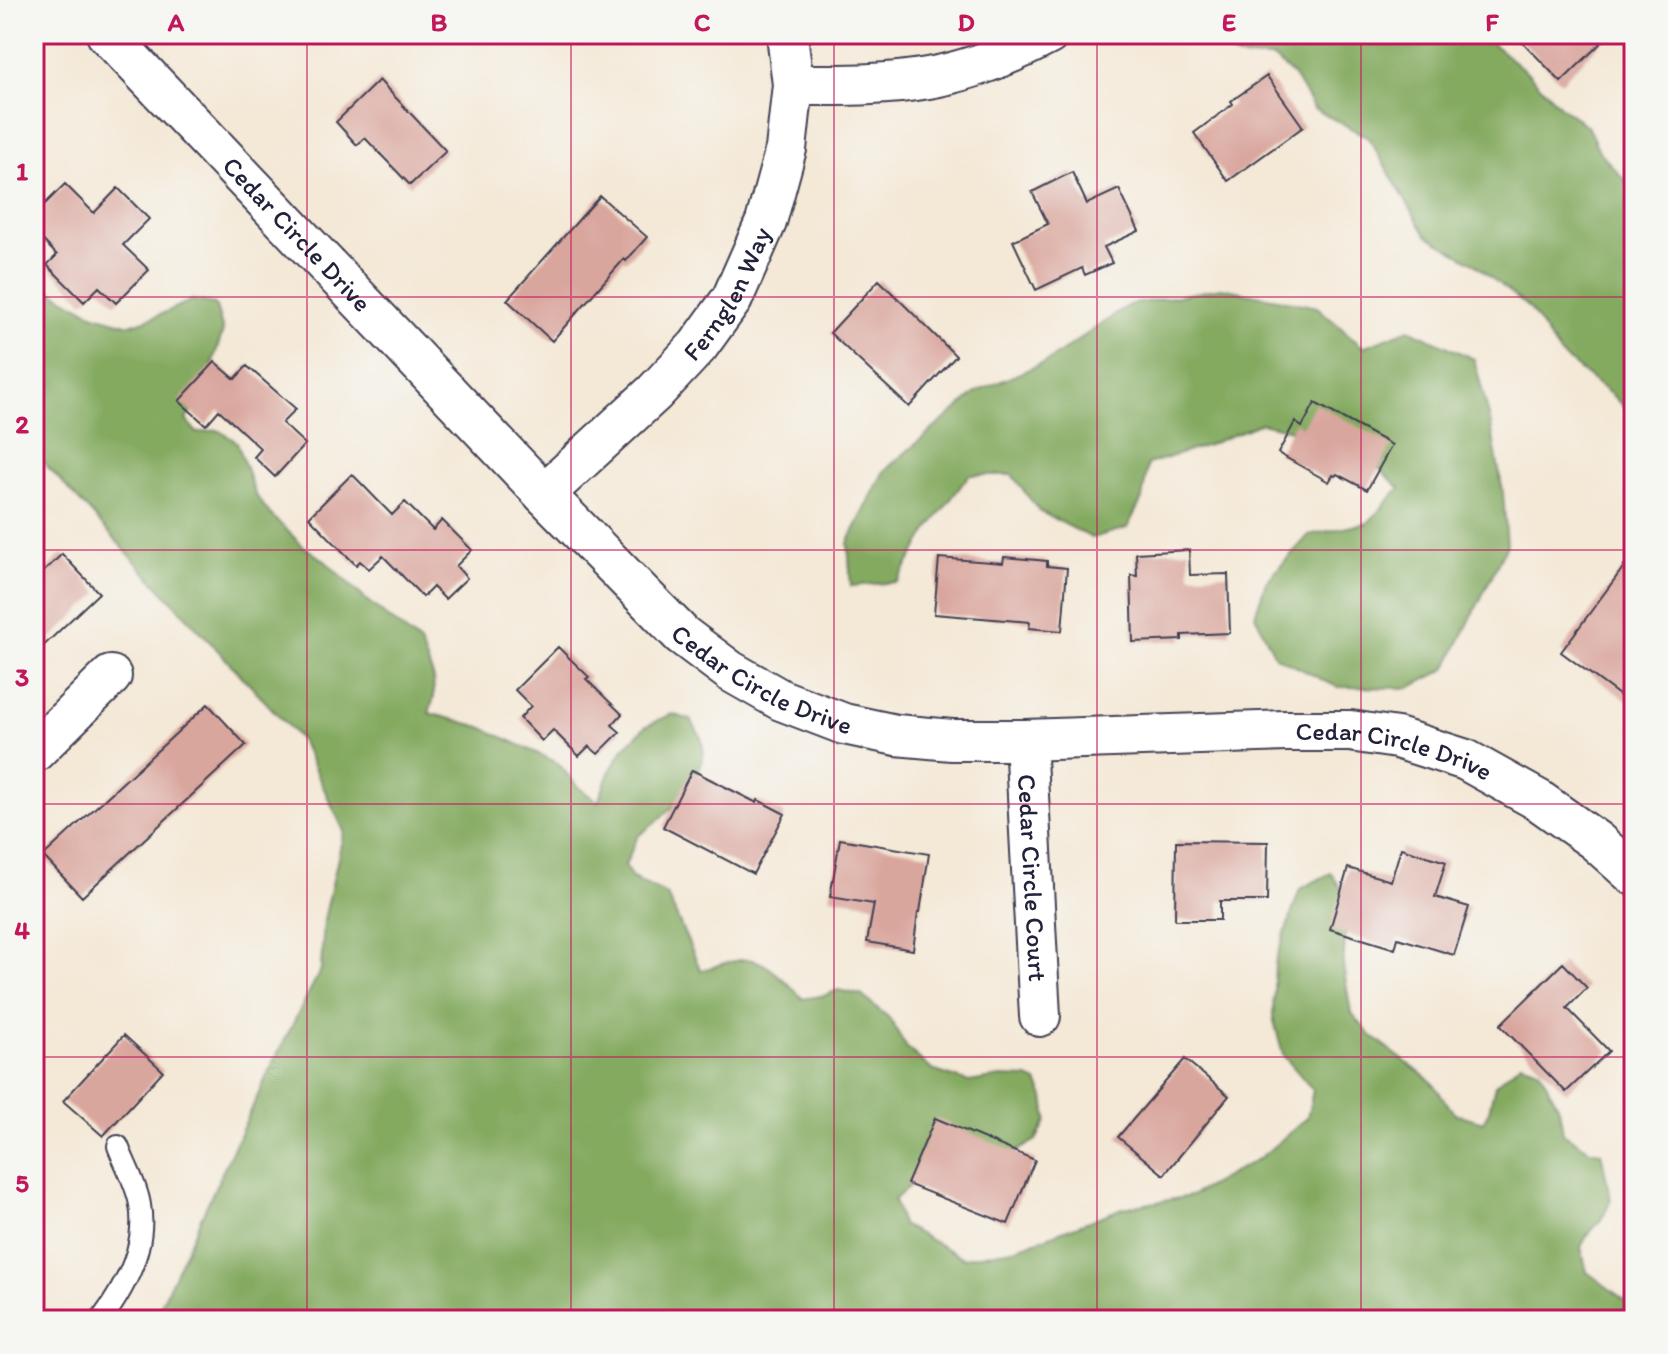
<svg xmlns="http://www.w3.org/2000/svg" width="1668" height="1354" viewBox="0 0 1668 1354" font-family="Itim,sans-serif">
  <rect width="100%" height="100%" fill="#f6f6f2"/>
  <filter id="ink" filterUnits="userSpaceOnUse"><feTurbulence type="fractalNoise" baseFrequency=".0125" numOctaves="2"/><feDisplacementMap in="SourceGraphic" scale="16" xChannelSelector="R" yChannelSelector="G"/><feConvolveMatrix kernelMatrix="1 2 1 2 8 2 1 2 1" color-interpolation-filters="sRGB"/></filter>
  <filter id="wash" filterUnits="userSpaceOnUse"><feTurbulence type="fractalNoise" baseFrequency=".006" numOctaves="4" result="noise"/><feDisplacementMap in="SourceGraphic" scale="32" xChannelSelector="R" yChannelSelector="G"/><feGaussianBlur stdDeviation="1.8" result="paint"/><feColorMatrix in="noise" values="0 0 0 0 0 0 0 0 0 0 0 0 0 0 0 0 0 1.4 0 .05"/><feComposite in="paint" operator="in"/></filter>
  <g filter="url(#wash)">
    <rect width="100%" height="100%" fill="#f4e8d6"/>
    <path fill="#84aa60" stroke="#53664e" stroke-width="2" d="M1202,34h279l47,39 34,35 25,18 13,27 34,37v227l-21,-21 -53,-42 -30,-45 -58,-47 -46,-27 -58,-98 -54,-28 -20,-33 -21,-18 -35,-1 -19,-9z
      M34,282l61,33 35,10 27,-9 35,-16 23,4 8,27 -16,48 -21,41 11,13 21,-3 19,12 18,52 15,20 33,32 22,15 40,38 55,44 13,33 1,21 -5,16 52,14 77,36 19,23 21,16 11,-29 14,-24 23,-23 26,-12 19,6 10,17 3,16 -8,26 -7,12 -30,29 -21,16 -13,29 7,13 35,17 34,76c14,-5 36,-13 51,-11 18,3 38,26 51,39l23,-4 12,-5 23,5 28,23 18,30 25,22 37,12 32,-5 27,1 9,4 7,15 3,23 -11,20 -29,17 -73,7 -40,36 8,25 62,33 54,-10 105,-40 68,-12 69,-38 47,-40 6,-28 -30,-35 -10,-38 2,-54 25,-74 31,-16 15,23 1,17 -4,53 8,46 18,22 63,48 22,31 29,9 6,-11 6,-26 26,-22 18,6 20,39 4,25 27,17 11,2 10,48 -10,20 -15,17 -5,10 6,25 47,35v13h-1255l-10,-4 -52,4h-161l6,-18 110,-237 49,-96 3,-49 20,-89 -43,-91 -267,-288z
      M1221,288l96,19 46,40 46,-18 65,30 16,61 13,73 4,52 -61,124 -37,19 -72,-1 -62,-31 -20,-41 11,-33 43,-47 59,-12 32,-35 -47,-44 -92,-21 -53,22 -60,19 -6,35 -15,29 -35,10 -53,-27 -27,-36h-43l-39,52 -33,55 -46,4 -3,-43 36,-72 94,-80 70,-30 81,-56z"/>
    <g id="blocks">
      <path fill="#d9a69d" d="M1515,34h95l-49,48z
        M1267,76l36,51 -75,54 -34,-48 39,-29 -2,-3z
        M379,80l67,71 -36,34 -45,-47 -8,7 -21,-23z
        M1072,172l15,32 32,-15 20,42 -35,16 8,16 -27,12 -3,-7 -46,22 -23,-49 35,-17 -16,-32z
        M65,184l29,29 24,-25 31,31 -26,26 26,25 -33,33 -17,-16 -15,15 -37,-37 10,-10 -23,-24v-16z
        M600,196l47,41 -21,24 -2,-2 -72,82 -45,-41z
        M879,280l77,76 -47,51 -79,-74z
        M215,362l20,17 12,-13 49,43 -14,14 23,21 -30,33 -21,-20 7,-8 -42,-39 -13,15 -27,-24z
        M1315,403l77,42 -25,45 -30,-16 -2,2 -2,-1 -4,7 -51,-29 17,-31 7,5z
        M352,474l40,41 13,-13 28,28 9,-10 30,30 -16,16 11,12 -22,21 -12,-12 -10,10 -40,-41 -14,13 -9,-8 -4,4 -47,-48z
        M1189,550l1,25 38,-1 2,59 -48,2v5l-49,2 -2,-67 6,1 -1,-23z
        M1634,553v153l-73,-54z
        M62,554l37,39 -65,62v-74z
        M1004,557l43,4v5l20,2 -5,63 -33,-3 1,-6 -96,-8 5,-56 64,5z
        M558,647l31,30 -3,2 36,35 -10,11 8,7 -22,22 -9,-8 -10,10 -26,-26 -11,11 -22,-23 11,-12 -16,-16z
        M208,704l38,41 -164,152 -39,-41z
        M692,770l65,33 1,-3 27,14 -32,60 -90,-47z
        M840,839l89,15 -9,58h-2l-5,38 -46,-8 7,-38 -44,-7z
        M1176,841l92,1 -1,59h-47v19h-45z
        M1401,848l45,14 -11,35 34,10 -15,48 -56,-17 -3,11 -65,-20 18,-61 43,13z
        M1563,963l24,25 -20,20 42,43 -43,41 -66,-67z
        M124,1035l39,36 -60,65 -40,-35z
        M1185,1059l44,37 -65,79 -46,-38z
        M935,1118l100,42 -27,64 -101,-40z"/>
    </g>
  </g>
  <g filter="url(#ink)">
    <use href="#blocks" fill-opacity="0" stroke="#424052" stroke-width="2"/>
    <g fill="none" stroke-linecap="round" stroke-linejoin="round">
      <defs>
        <path id="service" d="M101,1320c24,-32 46,-74 39,-115 -3,-20 -15,-40 -22,-59"/>
        <g id="minor">
          <path id="s1" d="M107,34l437,460 138,141 48,36 51,29 63,24 52,11 56,5h73l261,-9h64l47,7 69,22 72,40 58,41 38,34"/>
          <path d="M793,85c45,0 90,1 135,-7 42,-7 83,-24 121,-44"/>
          <path id="s2" d="M544,494l110,-101 44,-47 34,-47 34,-77 20,-73 7,-64 -6,-51"/>
          <path id="s3" d="M1025,740l15,276"/>
          <path d="M34,752l77,-76"/>
        </g>
      </defs>
      <use href="#service" stroke="#424052" stroke-width="24"/>
      <use href="#minor" stroke="#424052" stroke-width="44"/>
      <use href="#service" stroke="#fff" stroke-width="20"/>
      <use href="#minor" stroke="#fff" stroke-width="40"/>
    </g>
  </g>
  <path fill="none" stroke="#c2185b" stroke-width="2" stroke-opacity="0.55" d="M307,34v1286M571,34v1286M834,34v1286M1097,34v1286M1361,34v1286M34,297h1600M34,550h1600M34,804h1600M34,1057h1600"/>
  <g text-anchor="middle" stroke-width="6" stroke-linejoin="round" paint-order="stroke">
    <g font-size="26" fill="#22223b" stroke="#f6f6f2">
      <text dy="9" stroke="none"><textPath href="#s1" startOffset="276">Cedar Circle Drive</textPath></text>
      <text dy="9" stroke="none"><textPath href="#s2" startOffset="274">Fernglen Way</textPath></text>
      <text dy="9" stroke="none"><textPath href="#s1" startOffset="924">Cedar Circle Drive</textPath></text>
      <text dy="9" stroke="none"><textPath href="#s1" startOffset="1572">Cedar Circle Drive</textPath></text>
      <text dy="9" stroke="none"><textPath href="#s3" startOffset="138">Cedar Circle Court</textPath></text>
    </g>
  </g>
  <rect width="1668" height="1354" fill="none" stroke="#f6f6f2" stroke-width="88"/>
  <rect x="44" y="44" width="1580" height="1266" fill="none" stroke="#c2185b" stroke-width="3"/>
  <g font-size="26" text-anchor="middle" font-weight="bold" fill="#c2185b">
    <text x="176" y="31">A</text>
    <text x="439" y="31">B</text>
    <text x="702" y="31">C</text>
    <text x="966" y="31">D</text>
    <text x="1229" y="31">E</text>
    <text x="1492" y="31">F</text>
    <text x="22" y="180">1</text>
    <text x="22" y="433">2</text>
    <text x="22" y="686">3</text>
    <text x="22" y="939">4</text>
    <text x="22" y="1192">5</text>
  </g>
</svg>
